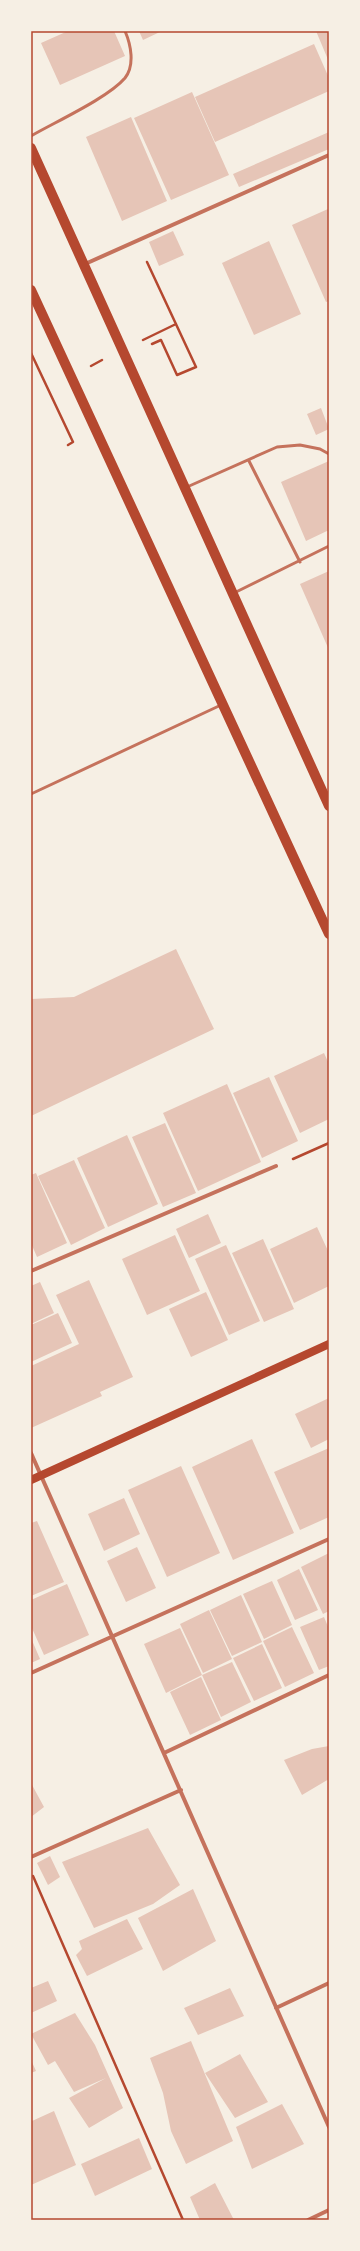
<svg xmlns="http://www.w3.org/2000/svg" width="360" height="2251" viewBox="0 0 360 2251" font-family="Arial,sans-serif">
  <rect width="100%" height="100%" fill="#f6efe4"/>
  <path fill="#e6c5b7" d="M68,31h46l11,25 -65,29 -19,-42z
    M139,31h23l-19,9z
    M316,31h13v31z
    M314,44l15,34v13l-114,51 -20,-45z
    M192,92l37,83 -58,25 -37,-82z
    M131,117l36,84 -45,20 -36,-84z
    M329,132v17l-90,38 -6,-13z
    M328,209l1,92 -3,1 -34,-77z
    M173,231l11,24 -25,11 -10,-24z
    M269,241l32,73 -47,21 -32,-72z
    M321,408l8,21 -13,6 -9,-21z
    M329,461v69l-23,11 -25,-59z
    M329,571v79l-29,-66z
    M176,949l38,80 -183,87v-117l43,-2z
    M324,1053l5,11v55l-29,14 -26,-57z
    M269,1077l29,64 -36,17 -29,-65z
    M227,1084l34,78 -63,29 -35,-78z
    M165,1123l31,70 -33,14 -31,-70z
    M127,1135l31,69 -50,23 -31,-69z
    M74,1160l31,68 -34,17 -33,-69z
    M36,1173l31,70 -30,14 -6,-14v-68z
    M208,1214l13,29 -32,15 -13,-29z
    M317,1227l12,26v33l-35,17 -24,-54z
    M175,1235l25,56 -53,24 -25,-56z
    M263,1239l31,70 -30,13 -32,-69z
    M226,1245l34,76 -31,14 -34,-76z
    M89,1280l44,97 -33,15 2,4 -71,32v-62l48,-22 -23,-49z
    M40,1282l14,31 -23,11v-38z
    M206,1292l22,48 -37,17 -22,-48z
    M58,1313l14,30 -41,19v-37z
    M329,1398v41l-18,9 -16,-34z
    M252,1439l42,94 -61,27 -41,-93z
    M329,1448v69l-29,13 -26,-58z
    M181,1466l39,87 -53,24 -39,-87z
    M124,1498l16,36 -36,17 -16,-37z
    M37,1521l27,61 -33,14v-73z
    M137,1547l19,41 -30,14 -19,-41z
    M329,1553v58l-6,3 -22,-47z
    M299,1569l19,41 -23,10 -18,-40z
    M272,1581l20,44 -28,14 -21,-45z
    M67,1584l22,51 -45,20 -13,-29v-26z
    M241,1595l21,47 -30,14 -22,-46z
    M209,1610l23,49 -29,14 -23,-49z
    M324,1617l5,12v37l-10,4 -19,-43z
    M292,1627l22,46 -29,14 -22,-46z
    M180,1628l22,47 -36,18 -22,-49z
    M31,1638l9,21 -9,4z
    M262,1644l20,44 -28,13 -21,-43z
    M232,1662l19,40 -30,15 -19,-42z
    M201,1677l20,43 -31,15 -20,-43z
    M329,1746v33l-27,16 -18,-35 28,-11z
    M31,1783l13,24 -13,10z
    M148,1828l32,57 -27,19 -59,24 -32,-66z
    M50,1856l10,21 -12,8 -11,-22z
    M193,1889l23,52 -53,30 -25,-53z
    M127,1919l16,30 -56,27 -11,-21 6,-6 -3,-8z
    M48,1981l9,20 -26,12v-25z
    M230,1988l14,28 -46,19 -14,-27z
    M75,2013l20,32 28,63 -34,20 -20,-30 37,-20 -32,14 -19,-31 -7,4 -17,-31z
    M191,2041l42,100 -47,23 -15,-33 -8,-38 -13,-35z
    M240,2054l28,48 -33,16 -30,-45z
    M31,2060l5,11 -5,2z
    M282,2104l22,40 -52,25 -16,-42z
    M54,2111l22,54 -45,20v-66l1,2z
    M139,2138l13,31 -57,27 -14,-32z
    M215,2183l19,37h-34l-10,-23z"/>
  <g fill="none" stroke-linecap="round" stroke-linejoin="round">
    <path stroke="#b5482f" stroke-width="2.5" d="M147,262l49,105 -19,8 -16,-35 -9,4
      M143,340l33,-16
      M31,353l42,89 -5,3
      M91,366l11,-6
      M293,1159l36,-16
      M33,1876l150,344"/>
    <path stroke="#c5725c" stroke-width="3" d="M31,136c24,-14 77,-38 94,-58 10,-13 6,-33 0,-47
      M249,461l51,101
      M187,487l90,-40 23,-2 20,4 9,5
      M234,593l95,-47
      M31,794l190,-89"/>
    <path stroke="#c5725c" stroke-width="4" d="M85,264l244,-109
      M31,1271l245,-105
      M31,1453l298,674
      M31,1673l298,-134
      M164,1753l165,-78
      M31,1857l150,-67
      M276,2008l53,-25
      M308,2220l21,-10"/>
    <path stroke="#b5482f" stroke-width="8" d="M31,1480l298,-136"/>
    <path stroke="#b5482f" stroke-width="10" d="M31,148l298,658
      M31,290l298,644"/>
  </g>
  <rect width="360" height="2251" fill="none" stroke="#f6efe4" stroke-width="64"/>
  <rect x="32" y="32" width="296" height="2187" fill="none" stroke="#b5482f" stroke-width="1.5"/>
</svg>
